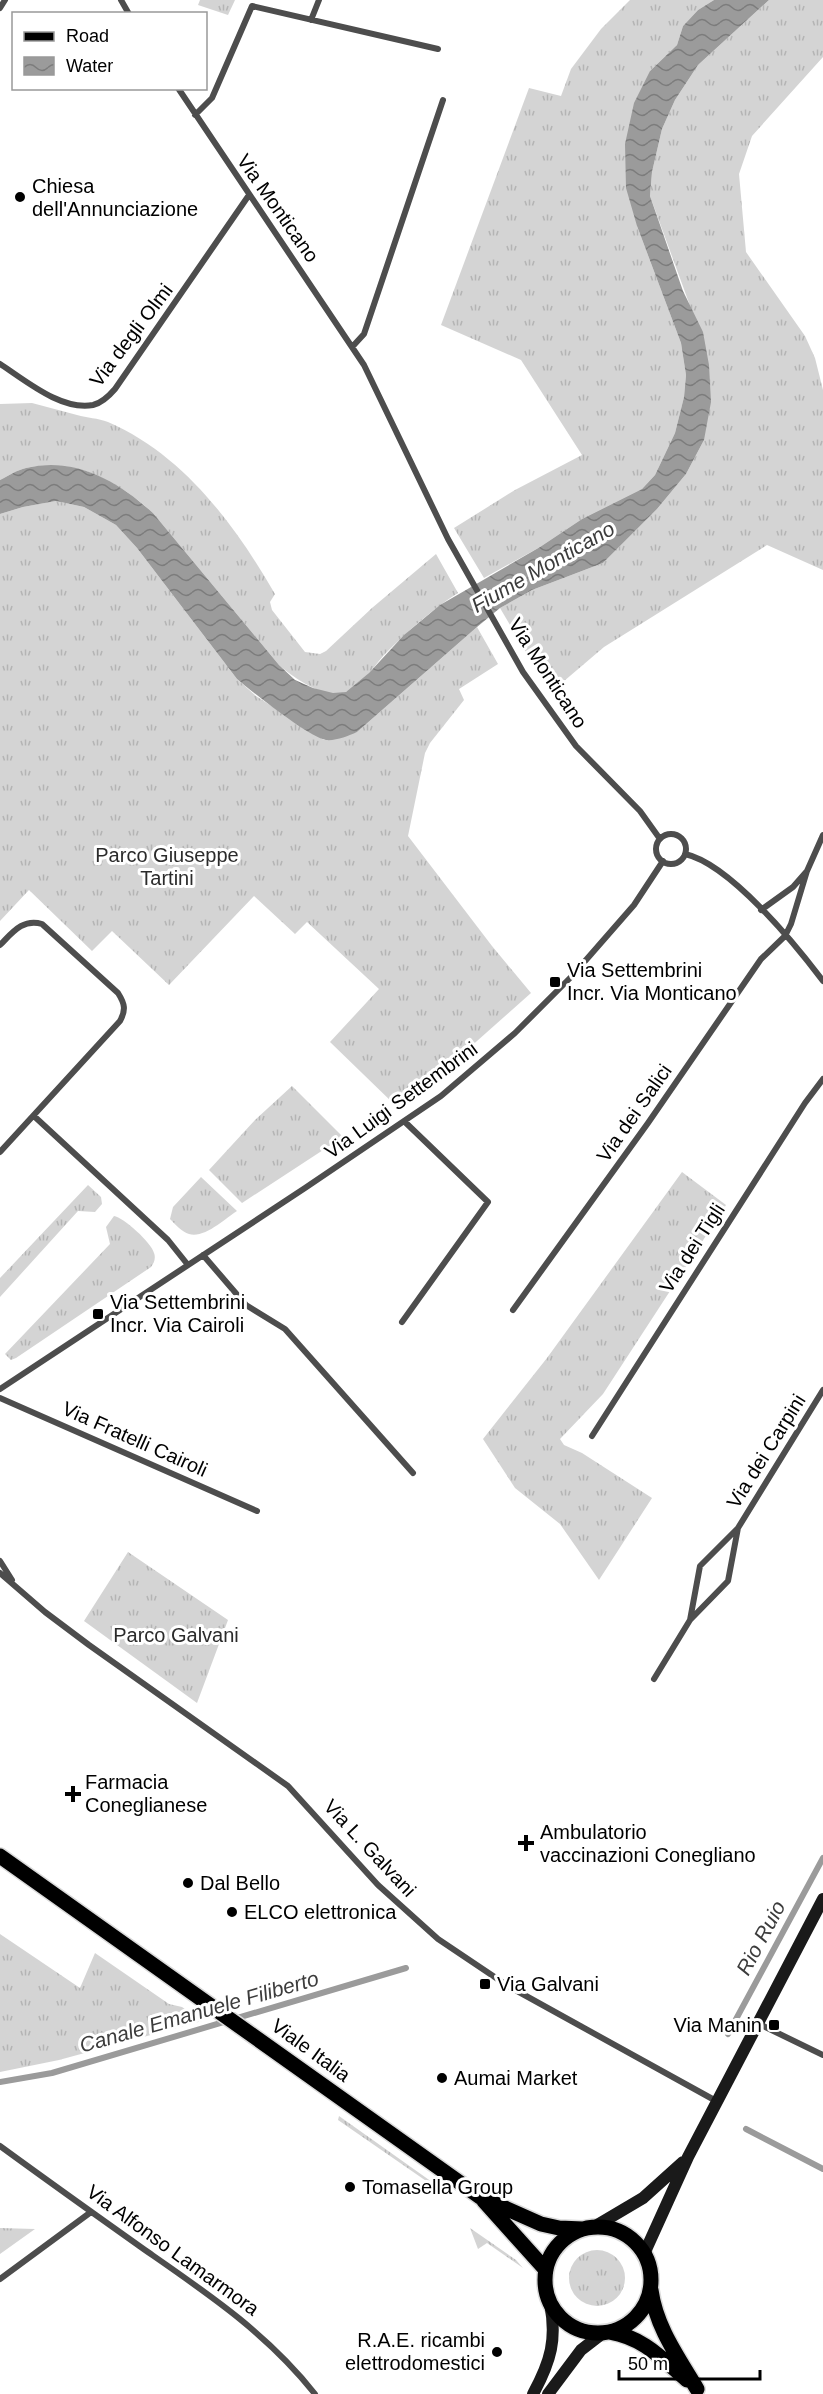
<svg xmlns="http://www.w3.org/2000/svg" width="823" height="2394" viewBox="0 0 823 2394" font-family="Arial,sans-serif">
  <defs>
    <pattern id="grass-tufts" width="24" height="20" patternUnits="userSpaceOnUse" patternTransform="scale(1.5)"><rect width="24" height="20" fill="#d4d4d4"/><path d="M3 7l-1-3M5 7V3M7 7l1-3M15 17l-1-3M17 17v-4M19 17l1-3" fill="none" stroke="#b4b4b4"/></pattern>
    <pattern id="water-waves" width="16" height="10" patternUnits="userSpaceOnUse" patternTransform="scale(1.5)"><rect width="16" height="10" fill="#9b9b9b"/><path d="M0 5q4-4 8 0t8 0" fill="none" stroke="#7c7c7c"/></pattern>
  </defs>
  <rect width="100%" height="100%" fill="#fff"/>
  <path fill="url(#grass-tufts)" d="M200,0h35l-7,15 -30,-10z
    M630,0h84l-16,10 -15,16 -6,19 -27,26 -13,155 44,117 5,32 -2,22 -9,36 -20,42 -13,14 -60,30 -42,28 -56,31 -30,-50 61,-38 67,-35 -61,-95 -80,-35 88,-237 32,8 10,-27 30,-40z
    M769,0h54v57l-71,79 -13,38 7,78 59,84 10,22 8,32v180l-56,-25 -163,102 -54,46 -50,-85 32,-18 71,-27 54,-54 29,-35 18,-34 -15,-137 -39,-107 2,-24 10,-43 13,-29 23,-35z
    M32,403c15,4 30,8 45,12 10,3 21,3 31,7 76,33 127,103 167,172l-5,8 2,8 33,42 15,2 6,-3 46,-43 64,-54 22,39c-27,17 -50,38 -72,60 -12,12 -23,33 -40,39 -21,8 -52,-14 -67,-27l-126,-152c-35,-32 -78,-56 -127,-45 -9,2 -18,8 -26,12v-76z
    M56,501l28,6 32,18 21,23 100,131 19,17 68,44 33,-8 120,-105 21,37 -39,25 5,11 -34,43 -5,10 -17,83 84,110 39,47 -63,56 -73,56 -65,-63 49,-53 -72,-67 -12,12 -41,-38 -85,89 -57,-54 -20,20 -63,-61 -29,31v-407l23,-7z
    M292,1086l51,51 -101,66 -33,-33 46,-50z
    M682,1172l44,33 -123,189 -43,45 4,6 18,8 70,45 -53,82 -39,-56 -45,-36 -32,-49 64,-81z
    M201,1177l36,34c-11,7 -33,28 -48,23 -7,-2 -14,-10 -19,-15l3,-12z
    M88,1185l13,12 1,7 -7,8 -17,-1 -78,86v-19z
    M114,1216c9,1 38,27 40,37 2,5 0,10 -3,14l-135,91 -5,2 -6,-6 105,-110 -4,-17z
    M128,1552l100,68 -31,83 -113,-82z
    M0,1934l80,54 15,-35 74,51 13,3 20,14 -143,39 -59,12z
    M339,2116l93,66v3l-94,-65z
    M0,2228l35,1 -35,25z
    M470,2228l46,32 7,8 -36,-25 -9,6z
    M569 2278a28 28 0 1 1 56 0a28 28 0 1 1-56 0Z"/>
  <path fill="url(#water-waves)" d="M714,0h55l-71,65 -23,35 -13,29 -10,43 -2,24 33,95 20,41 6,33 2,37 -7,38 -18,34 -29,35 -54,54 -71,27 -32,18 -23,19 -120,105c-9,4 -21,9 -31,8 -16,-2 -75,-49 -89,-61l-100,-131 -21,-23 -32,-18 -28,-6 -33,6 -23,7v-34c8,-4 17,-10 26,-12 49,-12 92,13 127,45l126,152 16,15 18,8 20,5 13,-1 23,-19 35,-38 36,-30 100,-58 42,-28 60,-30 13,-14 20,-42 9,-36 2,-22 -5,-32 -44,-117 -11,-38 -1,-44 9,-41 16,-32 27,-26 6,-19 15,-16z"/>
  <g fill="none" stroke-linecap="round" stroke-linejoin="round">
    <path stroke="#9b9b9b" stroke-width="6" d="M728,2034l95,-176
      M0,2082l52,-9 354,-105
      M746,2129l77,40"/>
    <defs>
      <path id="primary" d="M0,1856l480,341 61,27 18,4 24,1
        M484,2201l62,69
        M545 2280a53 53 0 1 1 106 0a53 53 0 1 1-106 0Z
        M651,2290c5,37 27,67 46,99
        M610,2332c34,6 51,26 77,48"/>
    </defs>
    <use href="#primary" stroke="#dbdbdb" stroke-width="18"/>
    <path stroke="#4d4d4d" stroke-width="6" d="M121,0l8,14
      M0,8l5,-8
      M311,20l8,-20
      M178,88l186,277 84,174 75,133 53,74 64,65 20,28
      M195,115l17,-17 40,-92 186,43
      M353,346l11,-12 79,-234
      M0,364c25,16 61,47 93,41 9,-2 16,-9 22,-16l134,-194
      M656 849a15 15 0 1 1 30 0a15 15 0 1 1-30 0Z
      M685,854c45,10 110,90 138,127
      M807,871l16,-36
      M0,945c12,-12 23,-27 42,-21l76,69c7,11 8,17 2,28l-120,131
      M35,1117l133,123 20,25
      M203,1255l43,50 39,24 128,144
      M513,1310l135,-187 113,-164 24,-23 6,-12 16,-53 -14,16 -32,23
      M402,1322l86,-120 -83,-80
      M0,1389l305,-201 136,-92 74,-63 57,-57 62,-71 29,-44
      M0,1398l257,113
      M592,1436l213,-333 18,-24
      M738,1528l85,-138
      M0,1561l12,19
      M0,1573l45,39 44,33 199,141 90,99 60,54 70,47 210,116
      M654,1679l36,-59 38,-39 10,-53 -38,38 -10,54
      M759,2024l64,31
      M0,2146c48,35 97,70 145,104 62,43 123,84 170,144
      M0,2279l91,-67"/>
    <path stroke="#1a1a1a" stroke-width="12" d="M594,2227l49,-29 40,-36
      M644,2254l44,-97 135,-258
      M533,2394c18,-33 24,-55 17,-91
      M548,2394l33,-44 22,-17"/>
    <use href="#primary" stroke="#000" stroke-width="15"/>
  </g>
  <g fill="#000" stroke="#fff" stroke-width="2">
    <circle cx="20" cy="197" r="6"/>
    <rect x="549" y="976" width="12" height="12" rx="3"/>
    <rect x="92" y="1308" width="12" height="12" rx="3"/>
    <path d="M70 1785h6v6h6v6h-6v6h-6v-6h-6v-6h6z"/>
    <path d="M523 1834h6v6h6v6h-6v6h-6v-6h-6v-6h6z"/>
    <circle cx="188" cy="1883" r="6"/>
    <circle cx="232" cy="1912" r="6"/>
    <rect x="479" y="1978" width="12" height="12" rx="3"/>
    <rect x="768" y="2019" width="12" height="12" rx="3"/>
    <circle cx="442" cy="2078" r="6"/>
    <circle cx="350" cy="2187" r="6"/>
    <circle cx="497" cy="2352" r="6"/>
  </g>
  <g text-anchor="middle" stroke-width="6" stroke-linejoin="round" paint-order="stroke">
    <g font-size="20" fill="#000" stroke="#fff" text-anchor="start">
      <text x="32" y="193">Chiesa<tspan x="32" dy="23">dell'Annunciazione</tspan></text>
      <text x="567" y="977">Via Settembrini<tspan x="567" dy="23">Incr. Via Monticano</tspan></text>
      <text x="110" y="1309">Via Settembrini<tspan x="110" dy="23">Incr. Via Cairoli</tspan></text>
      <text x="85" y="1789">Farmacia<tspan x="85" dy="23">Coneglianese</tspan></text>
      <text x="540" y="1839">Ambulatorio<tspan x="540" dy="23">vaccinazioni Conegliano</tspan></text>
      <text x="200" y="1890">Dal Bello</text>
      <text x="244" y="1919">ELCO elettronica</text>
      <text x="497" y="1991">Via Galvani</text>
      <text x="762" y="2032" text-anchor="end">Via Manin</text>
      <text x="454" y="2085">Aumai Market</text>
      <text x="362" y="2194">Tomasella Group</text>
      <text x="485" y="2347" text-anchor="end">R.A.E. ricambi<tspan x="485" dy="23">elettrodomestici</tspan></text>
    </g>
    <g font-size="20" fill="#000" stroke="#fff">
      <text transform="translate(278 208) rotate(55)" y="7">Via Monticano</text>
      <text transform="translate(131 335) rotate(-53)" y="7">Via degli Olmi</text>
      <text transform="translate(548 673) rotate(57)" y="7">Via Monticano</text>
      <text transform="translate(401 1100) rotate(-36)" y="7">Via Luigi Settembrini</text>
      <text transform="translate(634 1113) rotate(-55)" y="7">Via dei Salici</text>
      <text transform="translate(692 1248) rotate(-57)" y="7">Via dei Tigli</text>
      <text transform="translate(135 1439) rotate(24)" y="7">Via Fratelli Cairoli</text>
      <text transform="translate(766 1451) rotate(-58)" y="7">Via dei Carpini</text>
      <text transform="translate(370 1848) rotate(47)" y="7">Via L. Galvani</text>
      <text transform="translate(311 2050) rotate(36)" y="7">Viale Italia</text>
      <text transform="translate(173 2250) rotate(36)" y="7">Via Alfonso Lamarmora</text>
    </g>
    <g font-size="20" fill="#2b2b2b" stroke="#fff">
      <text x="167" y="862">Parco Giuseppe<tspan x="167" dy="23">Tartini</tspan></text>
      <text x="176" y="1642">Parco Galvani</text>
    </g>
    <g font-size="21" font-style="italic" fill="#3c3c3c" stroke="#fff">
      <text transform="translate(543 567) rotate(-30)" y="7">Fiume Monticano</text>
      <text transform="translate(761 1938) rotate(-62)" y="7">Rio Ruio</text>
      <text transform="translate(199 2012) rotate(-16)" y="7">Canale Emanuele Filiberto</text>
    </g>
  </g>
  <rect x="12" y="12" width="195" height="78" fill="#ffffff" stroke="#999999" stroke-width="1.5"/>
  <rect x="24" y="32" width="30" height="9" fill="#000000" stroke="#999999" stroke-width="1.5"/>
  <text x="66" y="42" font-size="18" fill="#000000">Road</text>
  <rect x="24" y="57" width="30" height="18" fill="url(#water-waves)" stroke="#999999" stroke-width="1.5"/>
  <text x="66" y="72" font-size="18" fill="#000000">Water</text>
  <path d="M619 2370v9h141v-9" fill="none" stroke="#000000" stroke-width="3"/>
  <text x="628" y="2370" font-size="18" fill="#000000" stroke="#ffffff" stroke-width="4.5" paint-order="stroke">50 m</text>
</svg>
